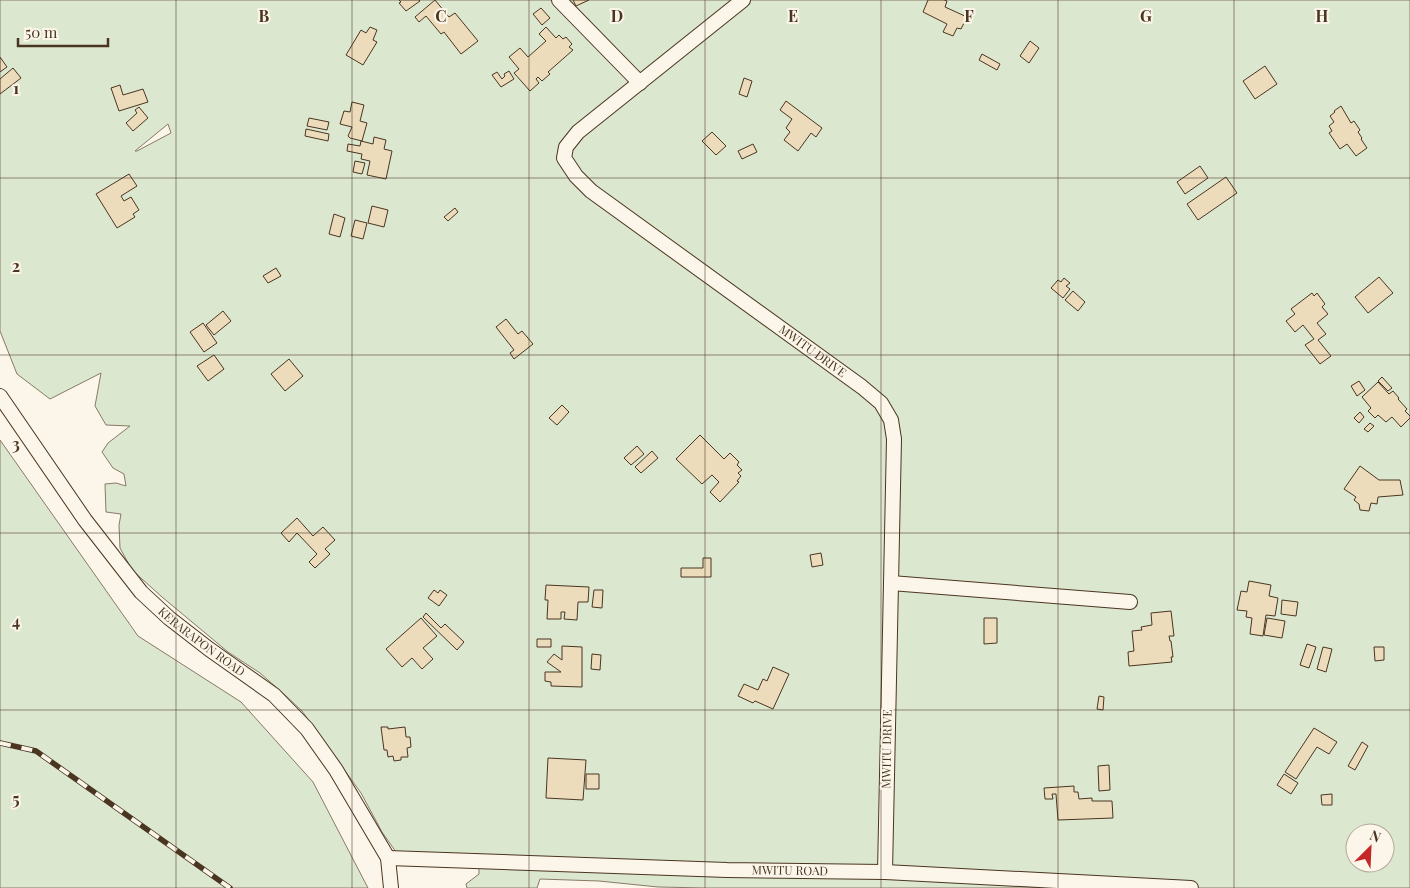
<svg xmlns="http://www.w3.org/2000/svg" width="1410" height="888" viewBox="0 0 1410 888" font-family="'Playfair Display',serif">
  <rect width="100%" height="100%" fill="#fbf6e9"/>
  <path fill="#dce7d0" stroke="#887966" fill-rule="evenodd" d="M0,0h1410v888h-702l-50,-1 -59,-6 -59,-2 -3,9h-70l-1,-4 13,-10v-20c-27,-1 -55,0 -83,-2l-14,-20 -21,-39 -59,-82 -17,-16 -25,-22 -32,-21 -66,-55 -30,-27 -12,-22 -1,-23 2,-11 -15,-2 -1,-28 11,-1 10,3 -2,-12 -11,-6 -11,-16 6,-9 22,-17 -24,-1 -11,-19 6,-33 -51,26 -33,-25 -17,-43zM168,124l3,9 -34,18h-2zM1355,833h30v30h-30z
    M0,440l138,196 103,66 72,80 55,106h-368z"/>
  <path fill="#ecdcbc" stroke="#4a3520" d="M399,0h20l1,1 -14,10 -7,-8 2,-1z
    M435,0l14,17 6,-4 23,28 -17,13 -17,-22 -3,2 -15,-18 -7,6 -4,-5z
    M573,0h16l-13,6z
    M928,0h16l3,1 -2,6 22,10 -6,12 -4,-1 -4,8 -10,-4 4,-8 -24,-12z
    M541,8l9,10 -8,7 -9,-11z
    M370,27l7,3 -4,10 4,2 -14,23 -17,-10 15,-25 5,3z
    M546,27l10,11 3,-3 4,4 3,-2 6,7 -3,3 4,3 -25,22 2,2 -8,7 -4,-4 -2,2 3,4 -9,8 -16,-18 5,-4 -10,-12 11,-9 8,9 18,-16 -7,-7z
    M1030,41l9,7 -10,15 -9,-7z
    M982,54l18,10 -3,6 -18,-10z
    M0,57l7,10 -7,5z
    M1265,66l12,18 -22,15 -12,-18z
    M13,68l8,10 -21,16v-15z
    M509,71l5,8 -13,8 -9,-12 5,-3 5,7 3,-3 -1,-2z
    M744,78l8,3 -5,16 -8,-3z
    M120,85l3,10 20,-6 5,13 -29,9 -8,-23z
    M786,101l36,27 -6,9 -5,-4 -13,18 -14,-11 6,-8 -4,-4 6,-9 -12,-9z
    M352,102l12,3 -4,16 7,2 -5,18 -12,-3 -2,-2 4,-9 -12,-3 4,-13 6,1z
    M1341,106l10,17 3,-2 6,9 -2,2 4,6 -1,1 6,9 -11,8 -9,-12 -7,5 -11,-16 3,-2 -3,-5 5,-4 -4,-6 5,-4 -1,-1z
    M139,107l9,11 -15,13 -7,-8 11,-10 -2,-3z
    M309,118l20,4 -2,8 -20,-4z
    M306,129l23,5 -1,7 -23,-5z
    M712,132l14,14 -10,9 -14,-14z
    M374,137l12,3 -2,9 8,2 -6,28 -19,-4 3,-14 -9,-2 1,-5 -15,-3 1,-7 12,2 1,-5 12,3z
    M753,144l4,8 -15,7 -4,-8z
    M355,161l10,2 -3,11 -9,-2z
    M1200,166l8,12 -23,16 -8,-12z
    M129,174l8,12 -16,10 3,5 7,-4 8,13 -6,4 2,3 -18,11 -21,-34z
    M1226,177l11,16 -39,27 -11,-16z
    M372,206l16,4 -4,17 -16,-4z
    M455,208l3,4 -10,9 -4,-4z
    M334,214l11,4 -5,19 -11,-3z
    M355,220l12,3 -4,16 -12,-3z
    M276,268l5,8 -13,7 -5,-7z
    M1379,277l14,16 -25,20 -13,-16z
    M1064,278l6,5 -4,3 4,3 -7,9 -12,-10 7,-8 3,2z
    M1073,291l12,11 -7,9 -13,-11z
    M1312,293l2,3 3,-3 8,11 -3,3 6,7 -11,9 9,11 -8,6 13,16 -11,8 -15,-19 9,-6 -11,-14 -8,7 -9,-11 9,-7 -4,-5z
    M223,311l8,10 -17,14 -8,-10z
    M506,319l12,15 4,-3 11,13 -19,15 -4,-6 4,-3 -18,-23z
    M203,323l14,20 -13,9 -14,-20z
    M214,355l10,14 -16,12 -11,-15z
    M289,359l14,17 -18,15 -14,-17z
    M1382,377l10,11 -4,3 -10,-10z
    M1359,381l6,9 -8,6 -6,-10z
    M1378,382l11,12 4,-3 6,7 -1,1 9,10 -2,2 5,5v2l-9,9 -9,-10 -6,5 -8,-7 -3,3 -7,-7 3,-3 -9,-11z
    M562,405l7,7 -12,13 -8,-7z
    M1360,412l4,5 -5,6 -5,-5z
    M1370,423l4,3 -6,6 -4,-3z
    M700,435l24,24 6,-6 9,9 -2,3 5,5 -4,3 3,3 -4,5 2,1 -19,20 -10,-10 9,-10 -7,-7 -10,9 -26,-25z
    M637,446l7,8 -13,11 -7,-7z
    M652,451l6,7 -17,15 -6,-6z
    M1360,466l19,14h21l3,15 -25,2 -1,7 -6,-1 -2,8 -9,-1 -1,-6 -5,-4 2,-3 -12,-8z
    M297,518l16,18 10,-9 12,13 -10,9 5,5 -15,14 -6,-6 8,-8 -20,-21 -8,9 -8,-9z
    M821,553l2,12 -11,2 -2,-12z
    M703,558h8v19h-30v-9h22z
    M1249,581l22,4 -2,11 9,2 -3,18 -9,-1 -3,21 -13,-2 2,-16 -6,-1 1,-6 -10,-1 4,-19 6,1z
    M546,585l43,2 -1,15h-10l-1,18 -13,-1 1,-7h-4v7h-14l1,-19h-3z
    M434,590l4,3 2,-3 7,5 -8,11 -11,-8z
    M594,590h9l-1,18 -10,-1z
    M1282,600l16,2 -2,14 -15,-2z
    M1171,611l3,25h-5l1,5h1l2,16h-2l1,5 -43,4 -1,-14 6,-1 -2,-20 10,-1 -1,-3 11,-2 -1,-12z
    M426,613l15,15 4,-4 19,18 -7,8 -34,-33z
    M421,618l16,18 -14,12 10,11 -11,10 -10,-11 -10,9 -16,-18z
    M984,618h13v25l-13,1z
    M1267,618l18,3 -3,17 -18,-3z
    M537,639h14v8h-14z
    M1307,644l9,3 -7,21 -9,-3z
    M562,646l20,1v40l-31,-1v-4l-6,-1v-9h16l-14,-10 7,-8 8,6z
    M1323,647l9,2 -6,23 -9,-3z
    M1374,647h10v13l-9,1z
    M592,654l9,1 -1,15 -9,-1z
    M773,667l16,7 -16,35 -18,-8 -2,2 -15,-7 6,-12 14,6 5,-11 4,2z
    M1099,696l5,1 -1,13 -6,-1z
    M381,727h7v2l17,-2 1,10h4l1,10 -4,1 1,9h-7v3l-7,1 -1,-5 -5,1 -1,-7h-3z
    M1314,728l23,14 -8,12 -12,-7 -21,32 -11,-7z
    M1362,742l6,4 -13,24 -7,-4z
    M548,758l38,2 -3,40 -37,-2z
    M1109,765l1,25 -11,1 -1,-25z
    M586,774h13v15h-13z
    M1284,774l14,9 -7,11 -14,-9z
    M1074,786v6h4l1,7 13,-1v3h20l1,17 -55,2 -2,-26h-4l1,5h-8l-1,-11z
    M1332,794v11h-10l-1,-10z"/>
  <g fill="none" stroke-linecap="round" stroke-linejoin="round">
    <defs>
      <g id="minor">
        <path d="M559,0l81,83"/>
        <path id="s1" d="M743,0l-165,132 -12,15 -2,11 12,18 15,15 271,196 19,16 10,17 3,19 -9,433"/>
        <path id="s2" d="M0,396l85,124 56,72 28,26 40,31 65,46 33,34 29,41 52,88 3,30"/>
        <path d="M891,583l239,19"/>
        <path id="s3" d="M388,858l339,12 158,2 306,16"/>
      </g>
    </defs>
    <use href="#minor" stroke="#4a3520" stroke-width="16"/>
    <use href="#minor" stroke="#fbf6e9" stroke-width="14"/>
    <defs>
      <path id="rail" d="M0,743l36,8 194,137"/>
    </defs>
    <use href="#rail" stroke="#4a3520" stroke-width="5.5"/>
    <use href="#rail" stroke="#fbf6e9" stroke-width="4" stroke-dasharray="11" stroke-linecap="butt"/>
  </g>
  <path fill="none" stroke="#4a3520" stroke-width="1" stroke-opacity="0.55" d="M176,0v888M352,0v888M529,0v888M705,0v888M881,0v888M1058,0v888M1234,0v888M0,178h1410M0,355h1410M0,533h1410M0,710h1410"/>
  <g text-anchor="middle" stroke-width="4" stroke-linejoin="round" paint-order="stroke">
    <g font-size="12" fill="#4a3520" stroke="#fbf6e9">
      <text dy="4" stroke="none"><textPath href="#s1" startOffset="558">MWITU DRIVE</textPath></text>
      <text dy="4" stroke="none"><textPath href="#s2" startOffset="320">KERARAPON ROAD</textPath></text>
      <text transform="translate(887 749) rotate(-89)" y="4">MWITU DRIVE</text>
      <text dy="4" stroke="none"><textPath href="#s3" startOffset="402">MWITU ROAD</textPath></text>
    </g>
  </g>
  <g font-size="16" text-anchor="middle" font-weight="bold" fill="#4a3520" stroke="#fbf6e9" stroke-width="4" stroke-linejoin="round" paint-order="stroke">
    <text x="264" y="22">B</text>
    <text x="441" y="22">C</text>
    <text x="617" y="22">D</text>
    <text x="793" y="22">E</text>
    <text x="969" y="22">F</text>
    <text x="1146" y="22">G</text>
    <text x="1322" y="22">H</text>
    <text x="16" y="94">1</text>
    <text x="16" y="272">2</text>
    <text x="16" y="450">3</text>
    <text x="16" y="627">4</text>
    <text x="16" y="805">5</text>
  </g>
  <g transform="translate(1370 848) rotate(24)"><circle r="24" fill="#fbf6e9" stroke="#b4a999"/>
  <path d="M0-4L9 19L0 12L-9 19Z" fill="#c62828"/>
  <text y="-8" font-size="14" font-weight="bold" text-anchor="middle" fill="#4a3520">N</text>
  </g>
  <path d="M18 38v8h90v-8" fill="none" stroke="#4a3520" stroke-width="2.5"/>
  <text x="25" y="38" font-size="15" fill="#4a3520" stroke="#fbf6e9" stroke-width="4" paint-order="stroke">50 m</text>
</svg>
